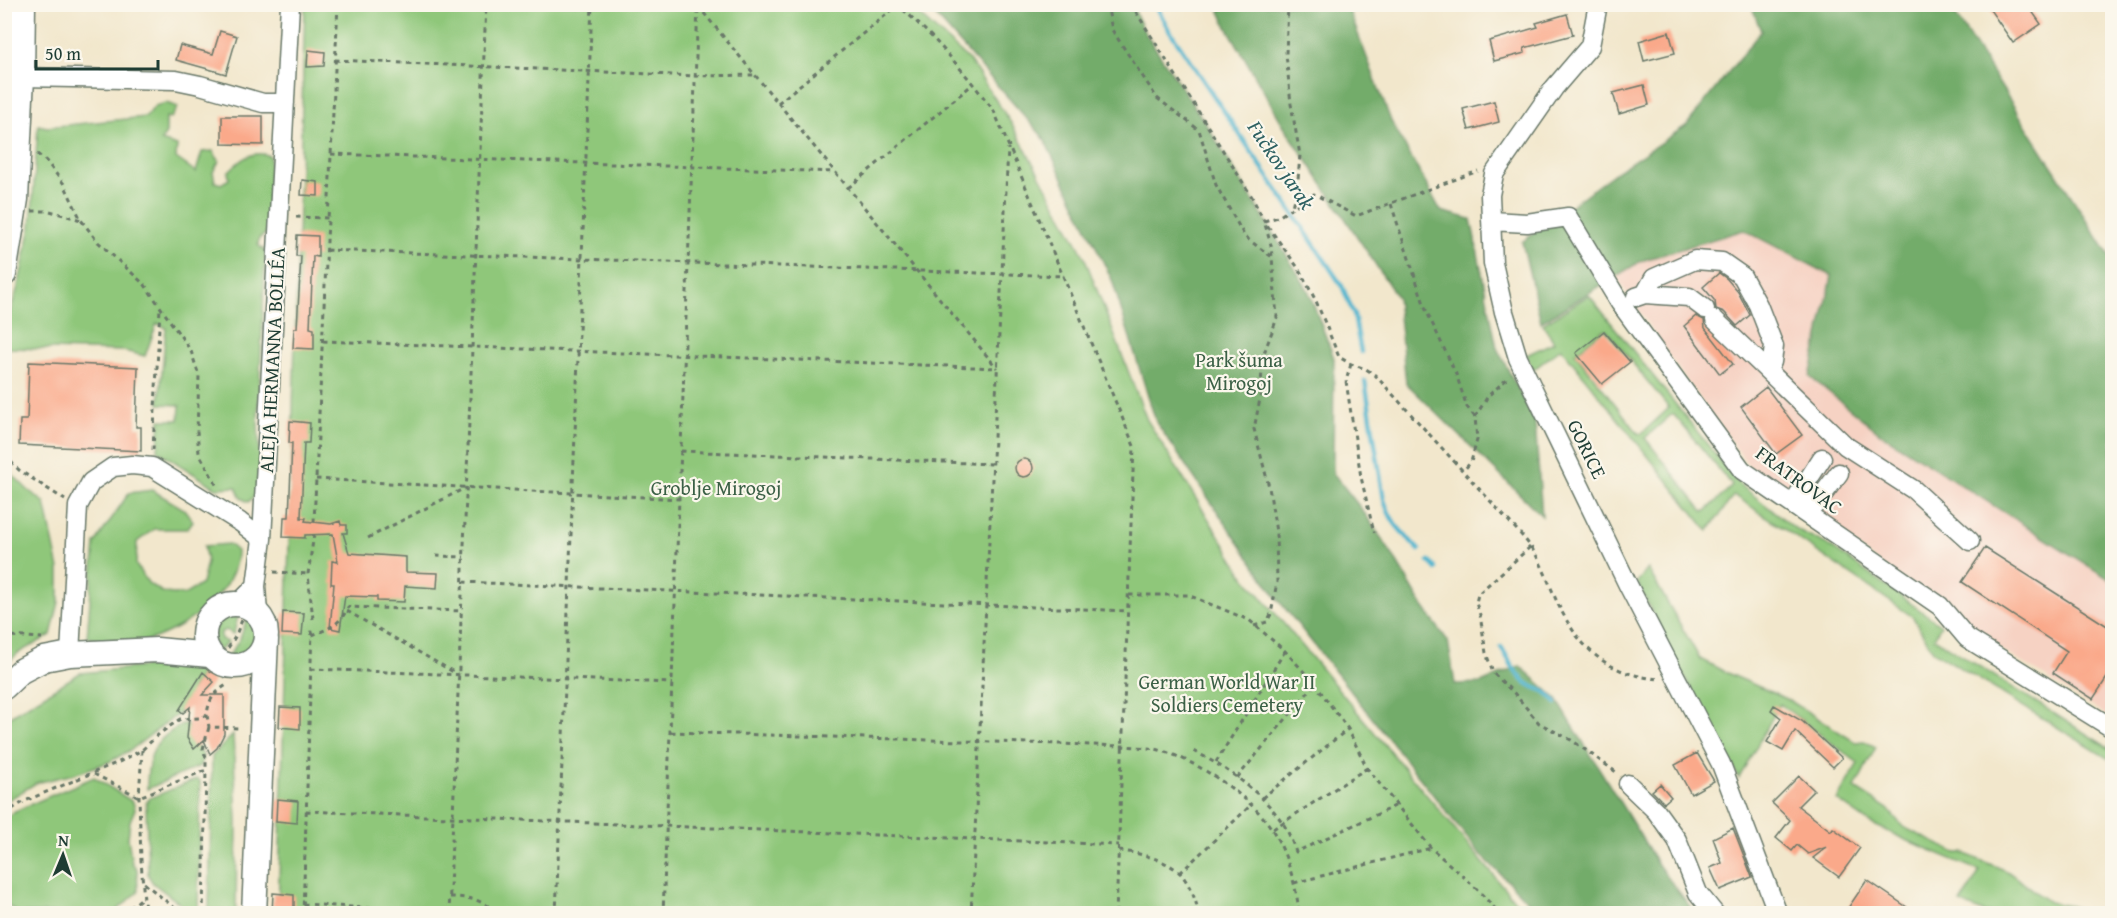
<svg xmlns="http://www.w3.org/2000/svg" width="2117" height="918" viewBox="0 0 2117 918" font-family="'Gentium Book Plus',serif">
  <rect width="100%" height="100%" fill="#fbf7ec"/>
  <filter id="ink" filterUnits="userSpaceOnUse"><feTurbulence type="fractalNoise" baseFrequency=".0167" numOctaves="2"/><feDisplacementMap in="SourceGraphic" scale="12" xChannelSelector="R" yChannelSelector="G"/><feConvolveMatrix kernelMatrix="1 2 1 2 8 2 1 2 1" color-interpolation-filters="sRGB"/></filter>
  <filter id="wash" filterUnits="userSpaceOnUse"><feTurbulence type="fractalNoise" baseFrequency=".008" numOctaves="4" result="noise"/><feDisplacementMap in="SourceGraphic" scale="24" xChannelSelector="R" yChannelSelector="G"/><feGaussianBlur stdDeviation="1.35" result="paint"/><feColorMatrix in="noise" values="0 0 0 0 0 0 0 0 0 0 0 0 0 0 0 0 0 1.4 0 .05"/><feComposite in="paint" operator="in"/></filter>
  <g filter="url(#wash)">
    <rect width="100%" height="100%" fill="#f2e7cc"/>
    <path fill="#f6d2c3" d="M1744,230l88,46 -22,101 71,57 231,147v138l-142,-89 -221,-164 -77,-106 -57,-85 26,-14z"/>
    <path fill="#8fc77a" stroke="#578257" stroke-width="1.5" fill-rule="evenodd" d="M305,4l603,1 62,56 41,62 73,133 63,164 97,156 281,337 -1247,1z
      M166,103l12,4 -7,11 -5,-1v16l-5,8 16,5 -1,12 20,14 6,-20 11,-1 6,10 -6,11 2,10 6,2 8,-5 -1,-7c12,-12 24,-23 42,-16l-3,77 -8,5 -1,7 7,6c-1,56 -5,111 -7,167 0,23 5,51 -2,74 -1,5 -4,7 -8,10l-7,-4 -5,-11 -20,1 -58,-37 2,-31h19l1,-15 -21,-1 7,-76 -9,-5 -12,33 -21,-5 -116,-3 -3,-4v-15l13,-42 13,-60 7,-102 9,2 99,-10 9,-11z
      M1589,295l149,188 58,46 32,16 113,80 -7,13 178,112v11l-179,-110 -20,-34 -179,-122 -26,36 -147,-183 -28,22 -7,-15 28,-13 -11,-18zM1603,330h3l63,78 -28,26 -3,-1 -63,-80zM1671,415h3l57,69 1,2 -26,25h-3l-58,-73z
      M5,467l23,23 17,13 14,66v33l-8,33 -33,18 -13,13z
      M152,490l32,19 9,12 -6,8h-33l-17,13 -1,23 13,19 15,9 20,2 18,-11 5,-22 -3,-16 25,-2 8,7c0,43 -57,82 -95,91 -14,3 -42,0 -55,-5l8,-94 34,-50z
      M1648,569l52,90 25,13 64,28 66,42 9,-1 12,6 -21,41 33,21 15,18 53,26h7l44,18 42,31 22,4 18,7h-104l-24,-10 19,-32 -74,-31 -36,-17 -33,-23 21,-37 -78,-59 -41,74 -59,-110 -43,-86z
      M235,615l3,1 -4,17 -2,1 -5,-4 -6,2v7l7,3 -7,7 -3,1c-11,-16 0,-33 17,-35z
      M249,619c10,9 8,17 6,29l-15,10 -12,-1 12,-18 6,-18z
      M163,665l26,2 14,5 -11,17 -5,18 -55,42 -23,13 -35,12 -38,9 -31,19v-83l75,-46z
      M186,723l17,33 -3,10 -53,23c0,-35 7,-51 39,-66z
      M233,735l4,85 -1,93h-27l3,-157z
      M94,777l39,25 2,7 -5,12 -2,17 4,25 5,6 1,23 -24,21h-95l-14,-9v-85l8,-7z
      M197,779l3,2 -2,133 -6,-1 -39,-30 -5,-8 -2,-72 4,-5z"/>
    <path fill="#73ac6a" stroke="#49744f" stroke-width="1.5" d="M926,5h206l12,26 62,93 102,166 26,68 -1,115 30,38 31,46 30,51 24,33 7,43 26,-1 39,-17 36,32 103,168 36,47h-155l-60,-59 -204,-257 -120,-175 -44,-142 -69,-143z
      M1217,5h130l44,116 50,90 30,8 26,129 38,74 7,94 -136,-133 -9,-86 -115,-174 -55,-96z
      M1751,5h198l163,255v321l-231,-147 -71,-57 22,-101 -88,-46 -103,31 -100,61 -19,-80 94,-70 70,-46 75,-95z"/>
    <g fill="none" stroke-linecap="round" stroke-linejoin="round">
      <path stroke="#4fb4cd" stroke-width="4.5" d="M1155,4l13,24 174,258 12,29 7,37
        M1365,381l19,119c9,27 17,30 35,50
        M1429,561l7,8
        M1501,647c8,12 15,29 27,37 13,8 17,3 28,19"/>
    </g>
    <g id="blocks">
      <path fill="#faa98a" d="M1986,4h41l14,20 -28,19z
        M1567,14l6,21 -49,13 1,5 -31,8 -5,-20 49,-14 -2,-4z
        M220,31l17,5 -11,38 -50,-14 4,-15 33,9z
        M1669,32l6,21 -31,8 -5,-20z
        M308,50l17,2 -1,14 -17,1z
        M1644,85l5,20 -30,9 -6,-21z
        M1494,101l5,21 -30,8 -6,-21z
        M222,116h41v29l-41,-1z
        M302,180l16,2v14l-17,-1z
        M297,235l21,1v21l-5,-1 -3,72 4,1v20l-21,-1 1,-20h3l4,-72h-5z
        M1719,273l8,6 11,13 12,23 -13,11 -13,-14 -8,-3 -1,-8 -12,-14z
        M1696,316l8,4 1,8 28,36 -13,10 -36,-48z
        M1604,331l26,31 -28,22 -26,-31z
        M29,362l109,5 -2,60h5v24l-122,-6 1,-25h7z
        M1766,387l36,48 -26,19 -35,-47z
        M290,421l20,2 -1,20h-5l-3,75h5l-1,3 26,3 9,-3 1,4h6v8h-4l6,20 57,4v15l32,1 -1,15 -32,-2 -1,16 -27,-1v-4l-32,-1 -5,34 -10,-2 4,-44h-3l1,-23 6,1 -5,-28 -28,1v3l-22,-1 1,-20h5l3,-74h-3z
        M1015 468a9 9 0 1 1 18 0a9 9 0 1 1-18 0Z
        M1985,548l127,81v41l-19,29 -40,-26 14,-22 -105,-69z
        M283,612l21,1 -2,22 -20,-1z
        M203,672l11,10 -12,13h22v39l-7,14 -7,6 -6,-14 -10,9 -7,-11 3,-31 -7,6 -4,-3z
        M1774,705l28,16 40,37 -9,9 -38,-36 -12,20 -16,-9 14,-24 -10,-8z
        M280,707l20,1v21l-21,-2z
        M1697,753l17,28 -23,13 -16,-29z
        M1799,776l15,14 -16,16 33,25 2,-3 27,20 -21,29 -26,-19 14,-11 -19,7 -11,-9 -5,6 -16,-13 14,-18 -18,-17z
        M1660,784l11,13 -7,6 -12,-12z
        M277,799l21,2 -1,22 -21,-2z
        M1733,828l19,49 -32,13 -10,-22 12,-5 -9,-25z
        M1867,880l50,34h-73z
        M273,893l21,2v19h-22z"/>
    </g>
  </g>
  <g filter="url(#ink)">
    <use href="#blocks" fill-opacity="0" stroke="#697869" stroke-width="1.5"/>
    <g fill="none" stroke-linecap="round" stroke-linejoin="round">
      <defs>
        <path id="minor" d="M1598,4l-8,42 -36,42 -60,86 -4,21 3,68 11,49 14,46 110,227 93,179 57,150
          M22,77l154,3 24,5 63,18h22
          M4,134l5,16 8,12
          M1491,221l36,2 41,-6 52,86 122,167 198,136 27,32 145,90
          M1645,294l9,-16 41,-18 27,2 20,14 16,29 16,41 -2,16 -5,7
          M1636,297l9,-3 44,3 16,12
          M1715,320l131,126 68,44 56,51
          M1799,494l16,11 24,-32
          M1793,503l29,-45
          M237,605l19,-19
          M258,614l-2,-28 6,-47 28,-535
          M70,654l8,-148 13,-24 22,-15 19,-2 20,2 88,55 22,17
          M1628,784l28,27 21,29 21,53 17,21"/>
        <path id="major" d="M4,274l12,-75 6,-122 1,-73
          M204 635a31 31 0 1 1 62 0a31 31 0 1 1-62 0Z
          M4,687l17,-16 23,-12 26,-5 87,-4 53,5
          M254,914l12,-275"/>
      </defs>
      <use href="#minor" stroke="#697869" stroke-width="21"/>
      <use href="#major" stroke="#697869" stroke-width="27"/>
      <path stroke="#697869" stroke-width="3" stroke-dasharray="4.5 4.5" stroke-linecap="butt" d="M896,4c36,29 70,70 98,107l140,335 -18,468
        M1107,4l5,26 45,68 42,32 17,55 29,52 27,20
        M1131,4l121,193 12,24 35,48 17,32 23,56 12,7 15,5 9,6 141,154c7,8 15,17 20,26 10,17 16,38 25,55 22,43 51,65 98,69
        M1288,4l-2,50 5,50 9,51 -2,25 -6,27
        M698,6l299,362
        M335,60l360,16 60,-1
        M778,103l120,-98
        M37,154l9,7 18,23 17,36 17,22 47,43 46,66 8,25 -2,55 2,22 19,35
        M331,154l504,18
        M848,188l125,-104
        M1391,204l35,106 30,64 11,33 8,10 2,23 -6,22 -8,9
        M32,211h18l31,9
        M296,217l32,1
        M326,250l738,26
        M323,341l674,27
        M1351,364l-5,17 4,26 11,70 13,56
        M1475,417l13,-21 20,-18
        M153,450l7,-143
        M681,451l311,13
        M4,455l15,15 46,30
        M316,479l363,20
        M314,522l24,-518
        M368,538l97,-50
        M1530,547l-52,47 -2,9 4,12 6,38 7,20 21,20 25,30 34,18 43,31
        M436,556l28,1
        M274,572l34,2
        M463,582l665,29
        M1129,595h59l61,25 36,31 30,33 33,45 19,39 64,80 43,38 26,28
        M347,611l110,63
        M313,619l-5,-45 6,-40
        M1254,626l13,-4 4,-8 6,-32 -1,-50 -7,-45 -15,-58 6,-30 3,-43 14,-38 -6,-73 -7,-24 14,-4 36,-23 42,22 122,-45
        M4,632l6,4 32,2
        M312,635c17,-6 29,-11 36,-28l114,4
        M228,648l7,-11 7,-17
        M311,669l361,14
        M207,715l2,12 31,1
        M671,732l452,14c10,1 21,1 32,3 37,8 99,49 118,82 14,24 24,55 26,83
        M142,750l-3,47 2,63 4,54
        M1194,751c32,17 67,40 88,71 6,8 10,20 14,30l101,-47
        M1216,762l69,-111
        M94,774l45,23 67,-27v-12l-3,-9 6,-22
        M1237,778l78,-94
        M1262,798l86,-69
        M306,811l813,34
        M4,814l21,-13 96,-40 21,-11 17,-16 21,-15 21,-1 6,-3c2,-17 7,-22 21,-31
        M1273,829l94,-61
        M1119,851c18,1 49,9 62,23 9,11 15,26 18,40
        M1180,873l71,-68
        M144,883l38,31
        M1294,883l137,-35
        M450,897c20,0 34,3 48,17
        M303,904l146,9
        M4,912l3,2
        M123,914l21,-18
        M203,914l3,-144
        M303,914l9,-284
        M449,914l37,-910
        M556,914l36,-910
        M663,914l35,-909
        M971,914l37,-766"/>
      <use href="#minor" stroke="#fff" stroke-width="18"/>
      <use href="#major" stroke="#fff" stroke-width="24"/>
    </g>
  </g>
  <g text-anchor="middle" stroke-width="4.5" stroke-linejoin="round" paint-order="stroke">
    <g font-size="20" fill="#1f3d34" stroke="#fbf7ec">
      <text transform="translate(272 360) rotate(-87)" y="7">ALEJA HERMANNA BOLLÉA</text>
      <text transform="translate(1587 449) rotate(64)" y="7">GORICE</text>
      <text transform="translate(1799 480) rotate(36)" y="7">FRATROVAC</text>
    </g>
    <g font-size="20" fill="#3b6046" stroke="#fbf7ec">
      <text x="1239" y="367">Park šuma<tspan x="1239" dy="23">Mirogoj</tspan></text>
      <text x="716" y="495">Groblje Mirogoj</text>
      <text x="1227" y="689">German World War II<tspan x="1227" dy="23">Soldiers Cemetery</tspan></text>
    </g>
    <g font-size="21" font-style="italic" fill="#2d6162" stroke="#fbf7ec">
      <text transform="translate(1281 165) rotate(56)" y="7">Fučkov jarak</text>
    </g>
  </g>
  <rect width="2117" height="918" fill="none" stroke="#fbf7ec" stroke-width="24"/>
  <g transform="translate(63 855) rotate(2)" stroke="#fbf7ec" stroke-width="4.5" paint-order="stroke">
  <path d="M0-4.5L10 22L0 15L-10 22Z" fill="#1f3d34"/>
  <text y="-9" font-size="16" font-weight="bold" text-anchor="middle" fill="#1f3d34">N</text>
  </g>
  <path d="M36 60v9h122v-9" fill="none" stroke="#1f3d34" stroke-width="3"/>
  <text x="45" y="60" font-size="18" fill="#1f3d34" stroke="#fbf7ec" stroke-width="4.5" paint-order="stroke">50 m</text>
</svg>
